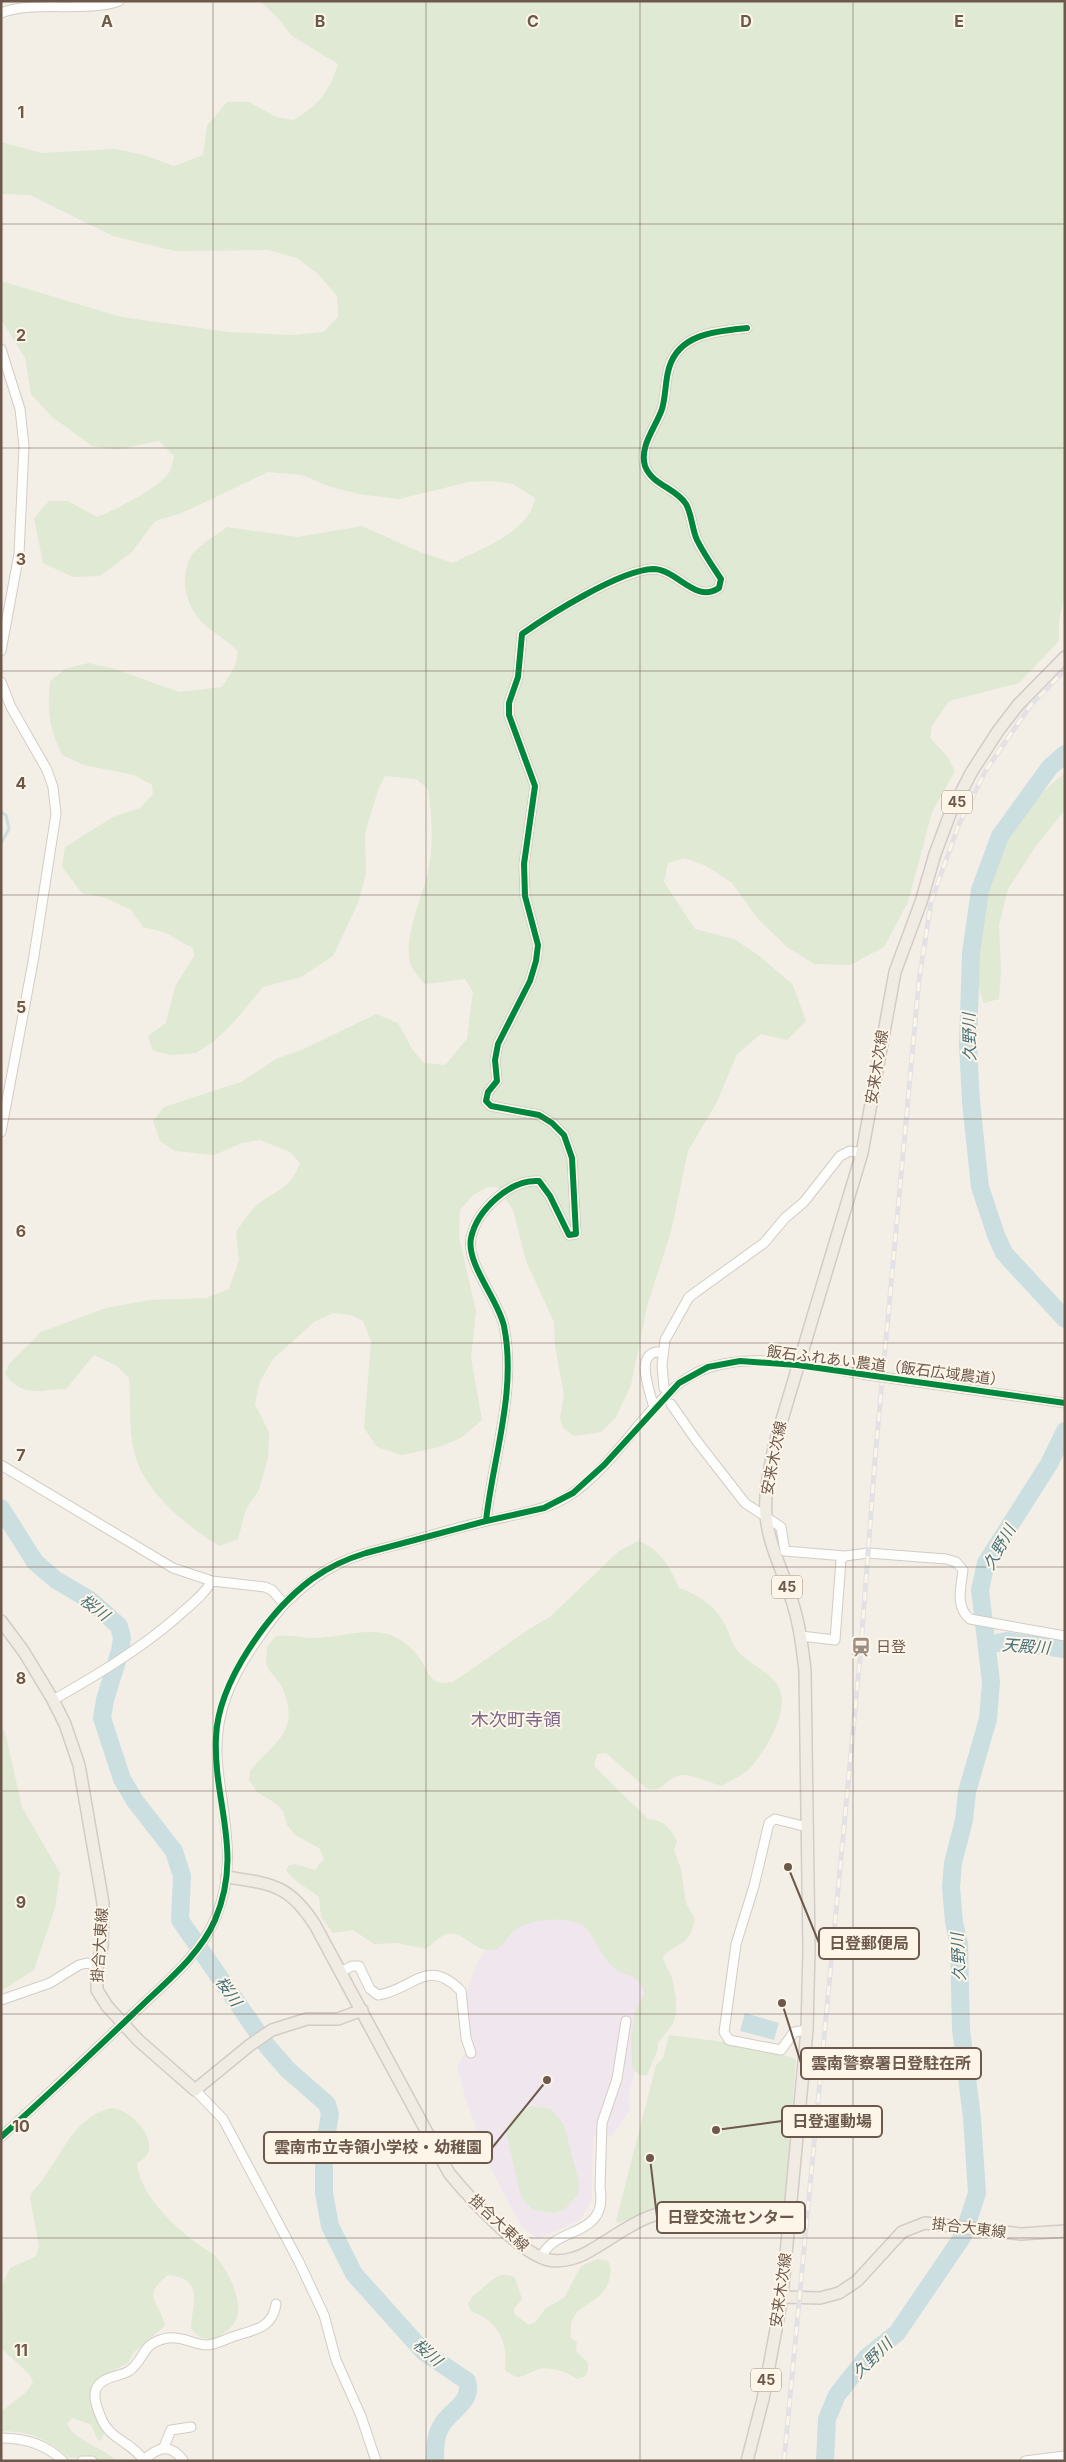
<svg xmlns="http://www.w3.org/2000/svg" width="1066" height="2462" viewBox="0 0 1066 2462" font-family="Inter,'Noto Sans JP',sans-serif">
  <rect width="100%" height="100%" fill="#f3efe7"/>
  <path fill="#f0e7ee" d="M557,1905l97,66 -8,60 -17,63 1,17 -19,26 -18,-1 -1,64 -12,20 -42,19 -17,-13 -30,-57 -26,-72 -8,-31 13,-20 -5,-28 2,-27 10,-28 34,-51z"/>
  <path fill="#dfe9d3" d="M260,1h805v592l-6,27v21l-40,42 -70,18 -17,25 -2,12 17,18 8,15 -23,41 -24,90 -24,45 -34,18 -36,-1 -27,-17 -29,-28 -26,-36 -26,-17 -21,-8 -17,5 -4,19 31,47 39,10 24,16 35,30 13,36 -19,19 -26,-6 -24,20 -20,48 -29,49 -17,81 -24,74 -16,79 -15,32 -15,15 -27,4 -11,-8 -3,-10 4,-23 -9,-49 -1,-24 -28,-61 -13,-51 -16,-23h-9l-15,8 -13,15 -1,27 17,74 -5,47 11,62 -21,18 -22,9 -37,8 -25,-8 -13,-19 7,-87 -8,-20 -12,-6 -18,-2 -19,9 -41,37 -13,22 -5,23 14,28 -1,26 -9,32 -13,19 -8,30 -18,7c-31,-17 -76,-55 -85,-91 -7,-24 -4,-52 -6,-77l-12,-12 -23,-11 -28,34c-26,0 -43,10 -61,-15l4,-10 32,-32 65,-24 43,-8 57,-2 23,-9 10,-29 -3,-28c6,-8 12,-19 20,-26 19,-17 33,-14 44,-43l-10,-11 -30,-12 -18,3 -28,12 -39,-4 -15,-10 -7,-20 11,-14 77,-25 35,-23 28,-10 72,-35 22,9 14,26 12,14 21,2 22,-26 6,-47 -8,-13 -40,5c-4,-5 -11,-12 -14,-18 -9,-27 11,-68 17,-94 6,-28 4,-55 0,-83l-12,-10 -31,-3 -6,11 -14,46 1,41 -8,29 -25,53 -32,21 -38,10 -30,36 -20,19 -17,11 -24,2 -19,-4 -5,-15 18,-13 9,-36 19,-31 -1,-8 -29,-16 -21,-5 -12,-17 -25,-12 -24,-5 -20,-26 3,-20 48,-30 27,-9 13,-14 -1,-9 -18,-10 -50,-10 -22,-10c-13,-29 -15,-41 -12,-74l15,-12 23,-6 27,6 64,23 43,-5 13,-21 3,-15c-10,-10 -21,-16 -31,-24 -19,-16 -28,-43 -18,-67 6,-14 27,-24 38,-33l70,10 65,-11 58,26 33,11c29,-15 76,-30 82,-65l-22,-14 -22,-3 -22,1 -70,17 -41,-5 -30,-8 -26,-11 -34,-3 -86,41 -27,8 -23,31 -32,24 -27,1 -30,-14 -9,-45 15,-17h19l29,16c18,-7 63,-29 73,-46 2,-4 3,-11 4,-15l-15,-15 -41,8 -26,-3 -41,-30 -20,-22 -6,-36 -24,-39v-38l120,36 108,15 64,3 30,-3 15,-15 -1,-21 -19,-22 -21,-16 -29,-8 -93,1 -62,-15 -83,-41 -29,-1v-52l40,11 74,-4 29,6 30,11 29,-11 4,-29 20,-24h22l27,15 18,3c25,-16 35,-27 44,-56l-46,-28 -14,-18z
    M1065,773v37l-29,36 -28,43 -9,36 2,47 -2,27 -15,4c-20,-40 7,-140 32,-176 12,-19 31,-41 49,-54z
    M638,1541c21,7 32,26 41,47 17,5 38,19 46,37 4,8 6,16 11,24 7,11 31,21 40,34 18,23 -10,67 -26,85 -7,7 -20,13 -29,18 -11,-3 -28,-12 -39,-11 -16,2 -20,20 -36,13l-40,-35 -9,1 -3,12 54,53c17,2 22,8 29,23l-3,8 7,19 5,34 9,16c-6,26 -12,21 -31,36l-1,4 9,19 4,20v15l-3,11 -15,19v6l-11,26h-8l-7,-8 -1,-29 4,-27 10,-18c-9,-24 -23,-14 -36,-30 -8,-8 -18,-32 -25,-37 -17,-11 -55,-7 -69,4 -9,7 -11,18 -22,20 -18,3 -32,-23 -49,-15 -6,3 -12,9 -18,14l-29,-6 -23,1 -21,-14 -20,3 -12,-16 -2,-20c-12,-10 -23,-13 -33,-27l3,-5 6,-1 20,6 9,-11 -5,-11 -24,-13 -8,-10 -4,-14 -8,-8 -18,-11 -8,-12 1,-9c26,-31 52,-40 31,-86 -4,-7 -11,-12 -14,-19 -2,-4 0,-14 0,-19l9,-11c14,-2 25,2 38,2 25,0 52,-11 77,-3 12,5 25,16 31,27 10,17 10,23 31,20l75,-52 23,-14 68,-65z
    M1,1727l4,5 17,75 38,66 -5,35 -21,62 -33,21z
    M669,2035l86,11 41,13 -11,143 -10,7 -118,-2 -38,16 -3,-2 40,-156 7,-7z
    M532,2106l19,3 13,16 15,57 -1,12 -14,16 -11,3 -20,-3 -12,-13 -15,-65c4,-15 12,-21 26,-26z
    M111,2108c22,1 57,40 26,55 2,29 33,59 54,76 8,7 18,11 25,18 11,12 27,43 21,60 -3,11 -15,18 -24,23l-14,-3 -8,-8c1,-26 14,-50 -23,-54 -28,22 -8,26 -3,51l-31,26 -6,11 -23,12 -12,26 2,13 10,17 -4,10 -3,-1 -7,-15 -18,-7 -6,5c6,18 35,23 49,38h-20l-6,-5 -20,2c-25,-20 -36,-26 -69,-27v-19l25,-20 7,-10 -3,-7 -29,-27 2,-65 7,-15 26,-12 3,-10 -9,-48 2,-6c27,-27 38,-75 79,-84z
    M598,2259l10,2c4,7 3,12 1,19 -6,23 -31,23 -37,41 -2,5 -1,12 -1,17l6,4 -1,9c10,12 16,8 10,25l-9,3c-10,-7 -29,-14 -41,-9 -15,6 -16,12 -31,0 3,-29 -6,-48 -34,-59l-3,-7c4,-9 9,-10 16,-17 11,-9 17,-17 31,-9l7,21 -8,10v5l15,11 6,-3 11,-14 18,-10 17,-32z"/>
  <path fill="#cbdfe1" d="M745,2013l34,10 -5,17 -34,-9z"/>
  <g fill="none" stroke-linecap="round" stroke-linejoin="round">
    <path stroke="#cbdfe1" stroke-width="3" d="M1,812l5,3 3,14 -8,14"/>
    <path stroke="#cbdfe1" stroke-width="18" d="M1065,754l-15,13 -50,69 -20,54 -9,63 -3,91 3,58 9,85 16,48 8,18 61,66
      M1,1508l34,54 21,18 34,20 29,26 3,12 -2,13 -15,49 -3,18 20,61 13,22 39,50 8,25 -2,44 87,126 21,24 39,34 3,10 -6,36v43l6,33 24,48 70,78 43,29c6,20 -14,28 -24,42 -8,12 -8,24 -8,38
      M988,1645l18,-4 59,8
      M825,2461l2,-42 10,-24 30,-38 30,-24 66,-97 14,-43 -5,-75 -11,-89 -2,-85 -5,-22 -3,-35 2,-24 11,-43 3,-28 21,-73 3,-37 -11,-92 6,-27 63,-99 16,-33"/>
    <defs>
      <path id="minor" d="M1,13c32,-13 85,0 118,-12
        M1,349l19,60 4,37 -5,108 -18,97
        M1,682l10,25 36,63 6,17 3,27 -23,148 -32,170
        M664,1388l-2,-23 3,-25 24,-43 75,-54 21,-25 19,-16 36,-46 10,-5 12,2
        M671,1404l25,36 49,63 36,24 4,24 60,5 23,-3 78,6 10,3 7,8c-2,17 -8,37 7,49l95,17
        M654,1408c-4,-17 -22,-59 9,-56
        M1,1465l172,103 39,13 53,6 7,3 12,14
        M486,1521c7,-64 31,-130 18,-195 -6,-27 -38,-62 -33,-88 6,-28 39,-59 68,-57l11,15 19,39 7,-1 -4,-76 -8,-23 -12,-12 -13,-8 -48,-9 -5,-5 2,-9 9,-11 -2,-21 3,-16 32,-63 6,-20 2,-16 -13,-49 -1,-32 11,-78 -26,-71v-12l9,-26 4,-43c27,-19 98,-64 131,-65 24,0 42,35 66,19l2,-9c-8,-12 -17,-25 -24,-39 -5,-11 -5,-25 -11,-36 -10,-16 -34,-19 -41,-38 -6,-20 11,-39 17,-57 4,-13 3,-28 7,-41 10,-35 49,-37 78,-40
        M801,1636l34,4 6,-80 4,-4
        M53,1700c44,-25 86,-50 124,-83 13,-12 26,-21 35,-36
        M341,1972l11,-6h7l11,23 8,6c35,-5 49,-39 83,-4l5,47 5,15
        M1,2000l49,-17 29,-18 8,-2 10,3
        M807,2030l-13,2 -13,18 -52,-10 -5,-8 12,-88 18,-58 15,-63 6,-4 32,8
        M195,2090l28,29 76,143 25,53 12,45 25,56 15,45
        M1,2137c45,-41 90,-83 134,-125 29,-28 65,-56 81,-95 21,-51 8,-95 2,-148 -6,-52 12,-92 42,-133 9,-13 18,-26 29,-36 14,-14 29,-26 47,-35 21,-11 45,-16 68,-22 28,-8 55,-16 83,-22 29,-7 61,-10 86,-28 30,-21 53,-54 77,-81 13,-14 27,-29 44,-38 49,-26 122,-7 174,1
        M541,2258c12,-33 68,-19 59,-70l2,-65 15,-44 9,-58
        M1,2438c23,0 45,6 62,23
        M164,2447l7,-17 20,-3
        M144,2460c14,-13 26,-17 39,0
        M82,2461h10
        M144,2461c-11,-19 -36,-21 -44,-46 -3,-7 -7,-18 -4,-26 6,-13 23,-12 33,-18 17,-12 11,-28 39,-33 14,-2 24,6 38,7 10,0 19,-6 29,-9 19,-6 38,-8 41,-32
        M1025,2461l40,-5"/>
      <path id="major" d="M1,1621l23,31 29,48 12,24 14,41 24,138 -1,44 -5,19v24l10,16 31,34 57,50 55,-45 22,-15 35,-11h31l24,-9
        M227,1877c44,7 62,7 88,48l134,248c19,23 72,82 100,87 15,3 32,-3 44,-11 37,-22 52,-38 98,-40l98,10
        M782,2297l38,1 19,-5 18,-12 45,-49 23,-9 96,11 44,-3
        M747,2461l16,-62 19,-102 25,-267 2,-80 -4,-280c-3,-25 -6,-50 -15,-75 -8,-26 -22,-52 -24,-80 -2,-24 4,-48 9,-72l87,-290 33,-181 26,-70 14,-48 15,-40 21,-41 27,-42 20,-26 47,-48"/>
    </defs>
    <use href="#minor" stroke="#d2ccc6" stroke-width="11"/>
    <use href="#major" stroke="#d3cbc5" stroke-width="14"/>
    <use href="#minor" stroke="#fdfdfb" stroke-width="9"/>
    <use href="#major" stroke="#f0ece4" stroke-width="11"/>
    <defs>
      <path id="rail" d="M784,2461l77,-814 14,-188 44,-479 12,-78 28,-78 27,-54 44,-64 35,-36"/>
    </defs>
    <use href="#rail" stroke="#e3e1e3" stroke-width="5"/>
    <use href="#rail" stroke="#fcf5e8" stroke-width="3" stroke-dasharray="9" stroke-linecap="butt"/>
    <defs>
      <path id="minor-bridge" d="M868,1375l197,28"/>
    </defs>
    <use href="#minor-bridge" stroke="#d2ccc6" stroke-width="11" stroke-linecap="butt"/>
    <use href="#minor-bridge" stroke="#fdfdfb" stroke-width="9"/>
    <defs>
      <path id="cycleway" d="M486,1521c7,-64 31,-130 18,-195 -6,-27 -38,-62 -33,-88 6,-28 39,-59 68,-57l11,15 19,39 7,-1 -4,-76 -8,-23 -12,-12 -13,-8 -48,-9 -5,-5 2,-9 9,-11 -2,-21 3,-16 32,-63 6,-20 2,-16 -13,-49 -1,-32 11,-78 -26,-71v-12l9,-26 4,-43c27,-19 98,-64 131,-65 24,0 42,35 66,19l2,-9c-8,-12 -17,-25 -24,-39 -5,-11 -5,-25 -11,-36 -10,-16 -34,-19 -41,-38 -6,-20 11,-39 17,-57 4,-13 3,-28 7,-41 10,-35 49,-37 78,-40
        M1,2137c45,-40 89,-82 133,-124 28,-28 65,-56 81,-93 29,-68 -2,-117 1,-183 2,-55 53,-126 96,-158 17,-12 34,-20 54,-26l120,-32 58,-13 29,-15 31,-28 75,-82 29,-16 32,-6 57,4 268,38"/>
    </defs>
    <use href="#cycleway" stroke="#fcf5e8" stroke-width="9"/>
    <use href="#cycleway" stroke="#00873e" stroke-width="6"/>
  </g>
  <path fill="none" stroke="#6d594c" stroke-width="1" stroke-opacity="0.55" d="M213,1v2460M426,1v2460M640,1v2460M853,1v2460M1,224h1064M1,448h1064M1,671h1064M1,895h1064M1,1119h1064M1,1343h1064M1,1567h1064M1,1791h1064M1,2014h1064M1,2238h1064"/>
  <defs>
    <symbol id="station-bare" viewBox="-9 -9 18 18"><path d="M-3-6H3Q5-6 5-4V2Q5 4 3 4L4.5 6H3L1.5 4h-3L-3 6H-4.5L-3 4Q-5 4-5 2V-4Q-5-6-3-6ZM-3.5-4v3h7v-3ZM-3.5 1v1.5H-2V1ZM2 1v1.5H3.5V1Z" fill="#9c8e82" stroke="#fcf5e8" stroke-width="2.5" paint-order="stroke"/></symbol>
  </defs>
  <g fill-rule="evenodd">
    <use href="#station-bare" x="847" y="1633" width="28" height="28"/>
  </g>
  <g text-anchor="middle" stroke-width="4" stroke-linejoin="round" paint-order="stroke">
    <g fill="#fcf5e8" stroke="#98887b" stroke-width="1">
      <rect x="942" y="790.5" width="30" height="23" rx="4"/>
      <rect x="772" y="1575.5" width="30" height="23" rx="4"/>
      <rect x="751" y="2368.5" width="30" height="23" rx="4"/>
    </g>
    <g font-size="14" font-weight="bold" fill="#6d594c">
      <text x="957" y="807">45</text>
      <text x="787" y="1592">45</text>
      <text x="766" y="2385">45</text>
    </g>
    <g font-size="15" fill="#6d594c" stroke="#fcf5e8">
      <text transform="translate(877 1067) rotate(-81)" y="5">安来木次線</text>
      <text transform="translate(886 1366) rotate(7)" y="5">飯石ふれあい農道（飯石広域農道）</text>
      <text transform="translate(774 1458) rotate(-79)" y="5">安来木次線</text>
      <text transform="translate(100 1945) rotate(-86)" y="5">掛合大東線</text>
      <text transform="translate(499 2223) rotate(43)" y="5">掛合大東線</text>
      <text transform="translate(969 2228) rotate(7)" y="5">掛合大東線</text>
      <text transform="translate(781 2290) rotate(-82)" y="5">安来木次線</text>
    </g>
    <g font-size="15" fill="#6d594c" stroke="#fcf5e8" text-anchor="start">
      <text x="876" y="1652">日登</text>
    </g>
    <g font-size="16" font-style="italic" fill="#49737e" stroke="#fcf5e8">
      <text transform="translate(969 1037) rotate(-91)" y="6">久野川</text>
      <text transform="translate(999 1547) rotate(-61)" y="6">久野川</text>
      <text transform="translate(95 1607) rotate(38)" y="6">桜川</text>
      <text transform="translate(1026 1646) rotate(4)" y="6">天殿川</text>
      <text transform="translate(958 1957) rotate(-93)" y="6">久野川</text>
      <text transform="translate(229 1991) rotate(55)" y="6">桜川</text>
      <text transform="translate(428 2352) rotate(41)" y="6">桜川</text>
      <text transform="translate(872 2358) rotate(-45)" y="6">久野川</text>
    </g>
    <g font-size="18" fill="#7e6589" stroke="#fcf5e8">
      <text x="516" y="1726">木次町寺領</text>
    </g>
  </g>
  <g font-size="16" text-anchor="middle" font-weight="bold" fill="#6d594c" stroke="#fcf5e8" stroke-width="4" stroke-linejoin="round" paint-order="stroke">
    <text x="107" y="27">A</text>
    <text x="320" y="27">B</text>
    <text x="533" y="27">C</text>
    <text x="746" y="27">D</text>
    <text x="959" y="27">E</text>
    <text x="21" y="118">1</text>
    <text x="21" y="341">2</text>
    <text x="21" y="565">3</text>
    <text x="21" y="789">4</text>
    <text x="21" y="1013">5</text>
    <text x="21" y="1237">6</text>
    <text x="21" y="1461">7</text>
    <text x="21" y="1684">8</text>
    <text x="21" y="1908">9</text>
    <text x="21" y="2132">10</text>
    <text x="21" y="2356">11</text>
  </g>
  <path fill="none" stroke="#6d594c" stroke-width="2" d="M788 1867L819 1943M782 2003L801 2063M716 2130L782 2121M547 2080L492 2148M650 2158L657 2217"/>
  <g fill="#6d594c" stroke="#fcf5e8" stroke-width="2">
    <circle cx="788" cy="1867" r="5"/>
    <circle cx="782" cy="2003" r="5"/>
    <circle cx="716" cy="2130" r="5"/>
    <circle cx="547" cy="2080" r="5"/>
    <circle cx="650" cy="2158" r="5"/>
  </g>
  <g fill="#fcf5e8" stroke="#6d594c" stroke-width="2">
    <rect x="819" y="1928" width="100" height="31" rx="5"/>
    <rect x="801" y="2048" width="180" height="31" rx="5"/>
    <rect x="782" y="2106" width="100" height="31" rx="5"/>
    <rect x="264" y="2132" width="228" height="31" rx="5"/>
    <rect x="657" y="2202" width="148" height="31" rx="5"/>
  </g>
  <g font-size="16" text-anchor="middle" font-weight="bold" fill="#6d594c">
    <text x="869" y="1949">日登郵便局</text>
    <text x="891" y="2069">雲南警察署日登駐在所</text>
    <text x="832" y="2127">日登運動場</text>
    <text x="378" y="2153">雲南市立寺領小学校・幼稚園</text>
    <text x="731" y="2223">日登交流センター</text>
  </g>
  <rect width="1066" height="2462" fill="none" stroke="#6d594c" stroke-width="5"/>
</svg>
